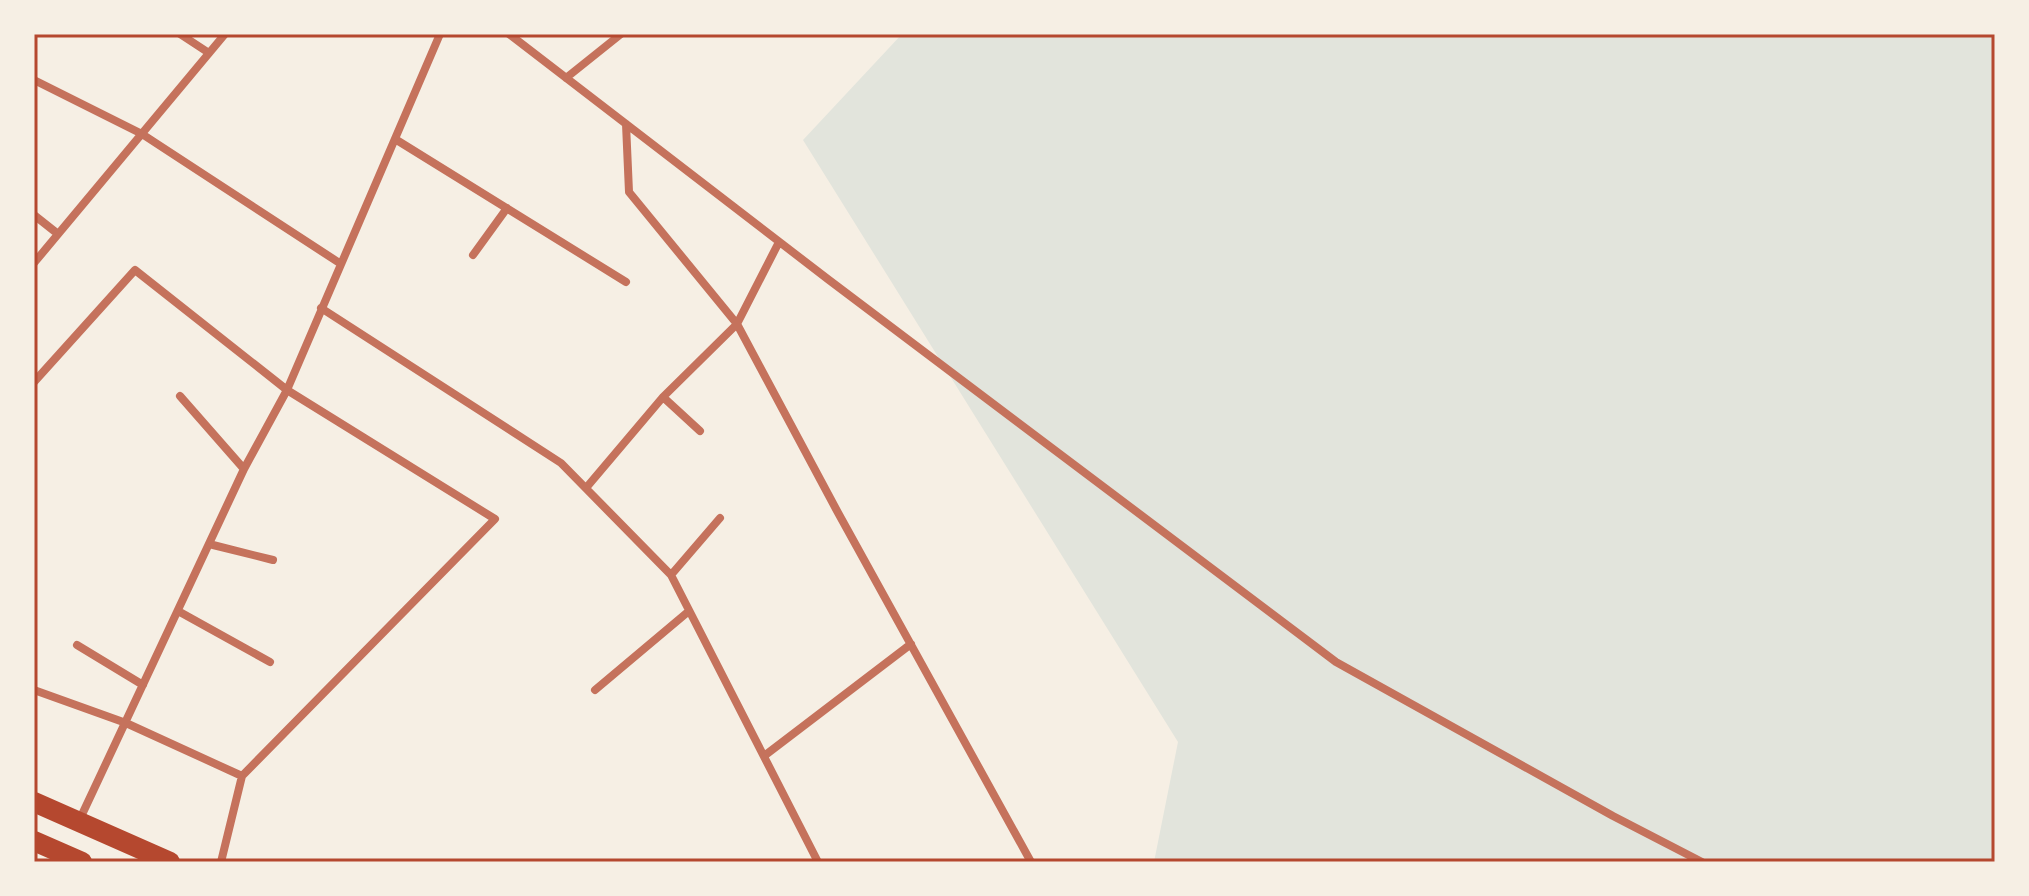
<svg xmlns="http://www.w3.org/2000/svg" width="2029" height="896" viewBox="0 0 2029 896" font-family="Quicksand,sans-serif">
  <rect width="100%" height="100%" fill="#f6efe4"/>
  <path fill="#e2e4dc" d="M902,34h1093v828h-841l24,-120 -375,-602z"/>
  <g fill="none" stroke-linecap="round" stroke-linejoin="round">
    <path stroke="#c5725c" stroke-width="8" d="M180,34l29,19
      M509,34l320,246 507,382 277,154 89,46
      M566,78l55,-44
      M34,80l108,54 199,130
      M626,124l3,68 108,132 99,185 195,353
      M395,139l231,143
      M34,215l24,19
      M473,255l34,-47
      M34,263l191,-229
      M321,308l240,155 110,112 147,287
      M34,382l101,-112 152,120 208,129 -253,257 -21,86
      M180,396l64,73
      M663,397l37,34
      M586,488l77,-91 74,-73 42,-82
      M209,544l64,16
      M671,575l49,-57
      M178,611l92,51
      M77,645l66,40
      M34,690l92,33 116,53
      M595,690l94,-79
      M764,756l147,-112
      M79,821l165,-352 43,-79 153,-356"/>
    <path stroke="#b5482f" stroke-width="20" d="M34,802l136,60
      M34,841l48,21"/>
  </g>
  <rect width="2029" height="896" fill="none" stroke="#f6efe4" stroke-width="72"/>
  <rect x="36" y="36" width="1957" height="824" fill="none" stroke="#b5482f" stroke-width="3"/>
</svg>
